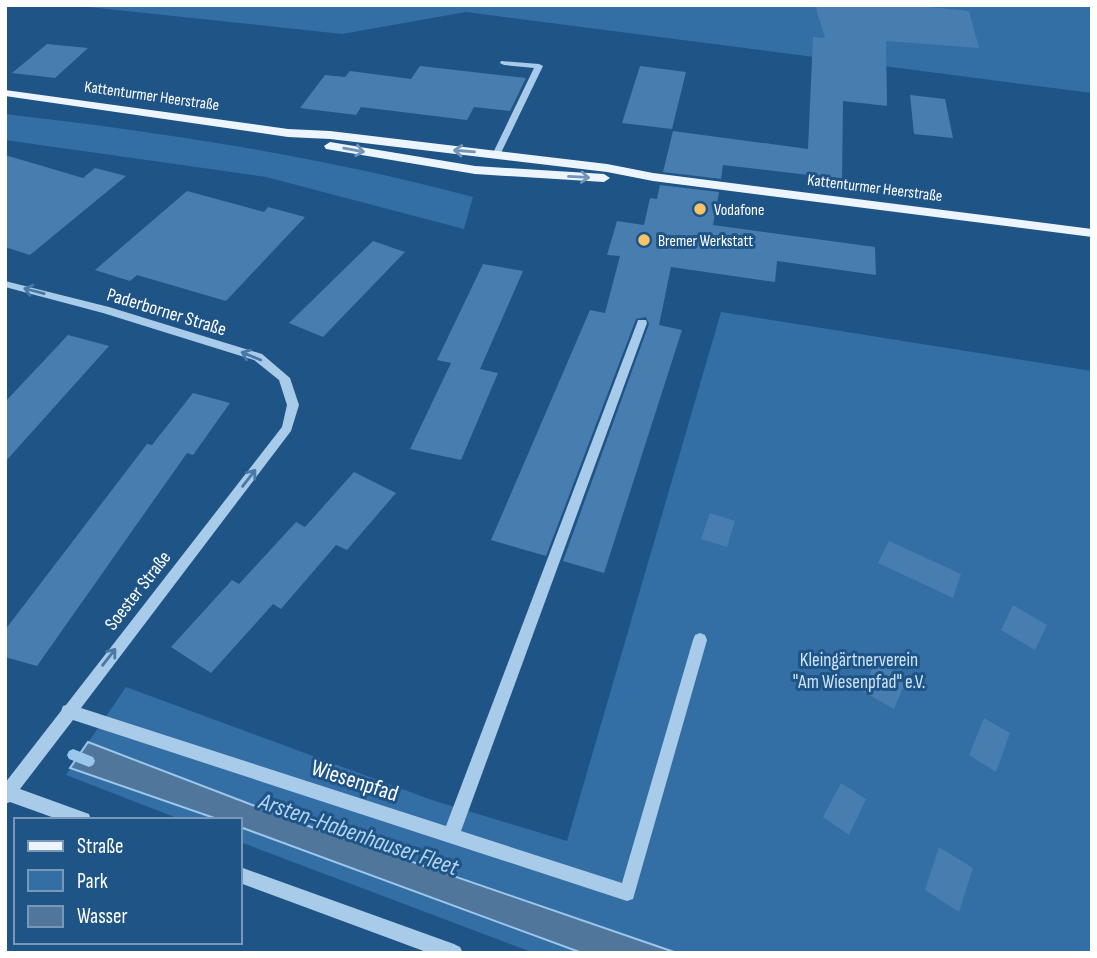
<svg xmlns="http://www.w3.org/2000/svg" width="1097" height="958" viewBox="0 0 1097 958" font-family="'Sofia Sans Condensed',sans-serif">
  <rect width="100%" height="100%" fill="#1f5487"/>
  <path fill="#336ea4" d="M70,5h1022v88l-626,-81 -124,22z
    M5,114c157,18 315,42 468,83l-9,32 -198,-52 -261,-37z
    M721,312l371,59v582h-558l-294,-111v-22h-58l-116,-45 60,-88 306,113 135,41z"/>
  <path fill="#51769b" stroke="#9cc7ec" stroke-width="2" d="M88,742l206,79 383,132h-95l-342,-126v-7h-20l-150,-52z"/>
  <g fill="none" stroke-linecap="round" stroke-linejoin="round">
    <path fill="#9cc7ec" fill-rule="evenodd" d="M73,749l20,8 2,4 -2,4 -4,2 -20,-8 -2,-4 2,-4z"/>
  </g>
  <path fill="#477eaf" d="M815,5h97l57,6 10,37 -93,-7 1,65 -44,-5 -1,78 -119,-14 -2,14 -58,-7 10,-41 135,18 5,-112 12,1z
    M47,44l41,4 -33,30 -43,-5z
    M420,66l106,12 -16,33 -36,-4 -7,13 -106,-13 -5,8 -56,-7 25,-33 20,2 5,-6 61,8z
    M640,66l46,6 -14,57 -50,-6z
    M910,95l35,4 8,39 -39,-4z
    M5,155l78,23 12,-10 31,8 -96,79 -25,-8z
    M660,185l59,7 -6,33 162,22 1,28 -99,-14 -2,21 -104,-15 -12,58 23,5 -78,243 -41,-12 86,-237 -3,-7 -10,2 -90,237 -55,-16 99,-230 15,3 15,-57 -13,-1 10,-34 27,4 6,-27 7,1z
    M187,191l77,21 4,-5 37,10 -79,84 -89,-26 -7,6 -35,-11z
    M373,241l32,11 -82,85 -34,-14z
    M483,264l40,7 -43,98 18,4 -37,87 -51,-11 41,-86 -14,-3z
    M68,335l41,11 -104,116v-60z
    M193,393l37,10 -37,52 -6,-2 -150,213 -32,-9v-27l142,-186 5,1z
    M354,472l42,21 -49,57 -11,-5 -55,64 -8,-5 -62,69 -40,-26 61,-67 7,4 57,-62 9,5z
    M710,513l25,8 -8,26 -26,-8z
    M889,541l72,33 -8,24 -75,-35z
    M1013,605l34,20 -12,25 -34,-20z
    M876,661l31,17 -13,31 -32,-18z
    M984,718l26,15 -14,39 -27,-17z
    M841,783l25,16 -17,36 -26,-18z
    M939,847l34,21 -14,44 -34,-22z"/>
  <g fill="none" stroke-linecap="round" stroke-linejoin="round">
    <path fill="#a8cbea" fill-rule="evenodd" d="M501,61l38,3 4,2 -43,89 -4,3 -4,-3 42,-87 -30,-3 -4,-2z
      M5,281l104,26 153,47 28,24 9,27 -8,26 -210,277 365,118 191,-503 1,-3h8l1,3 -186,508 161,52 71,-243 2,-5 5,-2 5,2 2,5 -74,259 -6,2 -554,-181 -53,69 69,25 2,6h-31l-50,-18 -5,2v-21l56,-72 2,-5 3,-1 216,-278 5,-22 -8,-25 -25,-20 -151,-47 -98,-26z
      M240,867l214,77 6,3 3,6h-34l-189,-70z"/>
    <path fill="#ecf5fe" fill-rule="evenodd" d="M5,90l283,39 42,2 277,33 46,9 439,56v8l-439,-56 -46,-9 -277,-33 -42,-2 -283,-41z
      M330,142l145,24 129,8 6,4 -6,4 -129,-8 -149,-25 -2,-3z"/>
  </g>
  <defs><path id="oneway-shaft" d="M-6 0H5M1.5-3L5.5 0L1.5 3" fill="none" stroke-width="1.6" stroke-linecap="round" stroke-linejoin="round" transform="scale(1.75)"/></defs>
  <g stroke="#7194b7">
    <use href="#oneway-shaft" transform="translate(354 150) rotate(10)"/>
    <use href="#oneway-shaft" transform="translate(464 151) rotate(-175)"/>
    <use href="#oneway-shaft" transform="translate(579 177) rotate(3)"/>
  </g>
  <g stroke="#4878a5">
    <use href="#oneway-shaft" transform="translate(34 291) rotate(-165)"/>
    <use href="#oneway-shaft" transform="translate(251 356) rotate(-158)"/>
    <use href="#oneway-shaft" transform="translate(249 478) rotate(-52)"/>
    <use href="#oneway-shaft" transform="translate(109 657) rotate(-52)"/>
  </g>
  <g fill="#f9c468" stroke="#1f5487" stroke-width="2.5">
    <circle cx="700" cy="209" r="7"/>
    <circle cx="644" cy="240" r="7"/>
  </g>
  <g text-anchor="middle" stroke-width="6" stroke-linejoin="round" paint-order="stroke">
    <g font-size="16" fill="#fff" stroke="#1f5487">
      <text transform="translate(152 95) rotate(8)" y="6">Kattenturmer Heerstraße</text>
      <text transform="translate(875 187) rotate(7)" y="6">Kattenturmer Heerstraße</text>
    </g>
    <g font-size="16" fill="#fff" stroke="#1f5487" text-anchor="start">
      <text x="714" y="215">Vodafone</text>
      <text x="658" y="246">Bremer Werkstatt</text>
    </g>
    <g font-size="19" fill="#fff" stroke="#1f5487">
      <text transform="translate(167 311) rotate(17)" y="7">Paderborner Straße</text>
      <text transform="translate(137 590) rotate(-52)" y="7">Soester Straße</text>
    </g>
    <g font-size="19" fill="#cde3f8" stroke="#1f5487">
      <text x="859" y="666">Kleingärtnerverein<tspan x="859" dy="22">"Am Wiesenpfad" e.V.</tspan></text>
    </g>
    <g font-size="23" fill="#fff" stroke="#1f5487">
      <text transform="translate(355 780) rotate(18)" y="8">Wiesenpfad</text>
    </g>
    <g font-size="24" font-style="italic" fill="#b4d5f2" stroke="#1f5487">
      <text transform="translate(359 834) rotate(19)" y="8">Arsten-Habenhauser Fleet</text>
    </g>
  </g>
  <rect width="1097" height="958" fill="none" stroke="#ffffff" stroke-width="14"/>
  <rect x="14" y="818" width="228" height="126" fill="#1f5487" stroke="#7998b7" stroke-width="2"/>
  <rect x="28" y="841" width="35" height="10" fill="#ecf5fe" stroke="#7998b7" stroke-width="2"/>
  <text x="77" y="853" font-size="21" fill="#ffffff">Straße</text>
  <rect x="28" y="870" width="35" height="21" fill="#336ea4" stroke="#7998b7" stroke-width="2"/>
  <text x="77" y="888" font-size="21" fill="#ffffff">Park</text>
  <rect x="28" y="906" width="35" height="21" fill="#51769b" stroke="#7998b7" stroke-width="2"/>
  <text x="77" y="923" font-size="21" fill="#ffffff">Wasser</text>
</svg>
